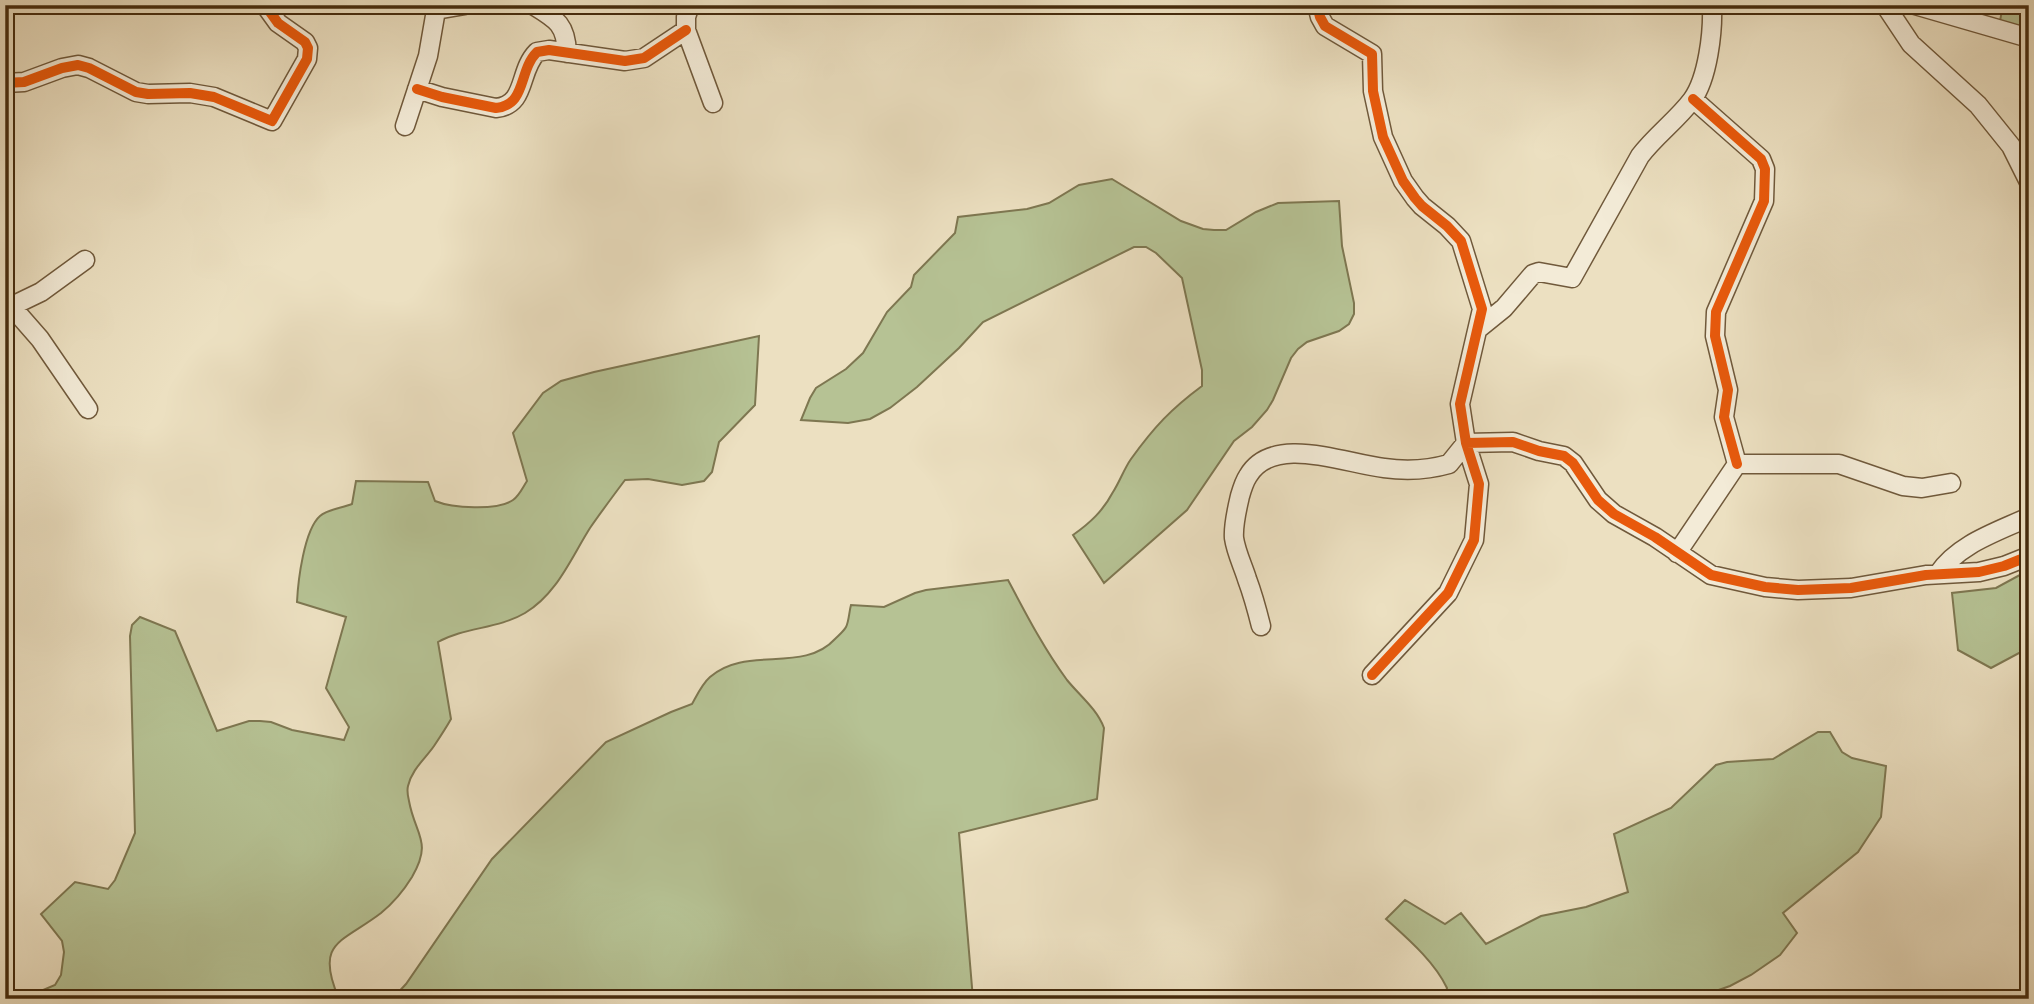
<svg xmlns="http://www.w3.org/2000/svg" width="2034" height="1004" viewBox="0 0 2034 1004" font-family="'Libre Bodoni',serif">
  <rect width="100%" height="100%" fill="#ece0c1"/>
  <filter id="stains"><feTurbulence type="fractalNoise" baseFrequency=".00286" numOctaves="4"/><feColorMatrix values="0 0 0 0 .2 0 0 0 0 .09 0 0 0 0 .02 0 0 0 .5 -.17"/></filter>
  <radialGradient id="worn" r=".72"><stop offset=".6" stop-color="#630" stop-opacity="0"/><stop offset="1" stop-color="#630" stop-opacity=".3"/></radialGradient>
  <path fill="#b6c294" stroke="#7e7751" stroke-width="2" d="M2003,5h26v26l-29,-10z
    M1112,179l69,42 22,8 11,1h12l30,-18 22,-9 61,-2 3,45 12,57v11l-5,10 -10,7 -32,11 -9,7 -7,9 -18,42 -6,10 -15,17 -18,14 -47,69 -83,73 -31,-48c17,-12 30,-24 40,-43 7,-11 11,-23 18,-33 23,-32 40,-50 71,-73v-16l-20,-92 -26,-25 -10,-6h-12l-151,75 -24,26 -42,39 -27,21 -20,11 -22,4 -47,-3 9,-22 6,-10 30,-19 17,-16 24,-41 24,-25 3,-12 41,-42 3,-16 69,-8 22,-6 30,-18z
    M759,336l-4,69 -36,37 -7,30 -8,9 -22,4 -34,-6 -23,1c-12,16 -24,32 -35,48 -19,30 -33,66 -65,85 -27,16 -60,14 -87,29l13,77c-5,9 -11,18 -17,27 -9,13 -22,23 -26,40 -1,4 0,11 1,15 6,34 24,40 3,76 -8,13 -20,27 -31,36 -39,30 -67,28 -42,86h-317l33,-14 6,-10 3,-23 -2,-11 -21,-27 34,-32 33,7 7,-9 20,-47 -5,-197 2,-11 8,-8 35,14 42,100 32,-10h11l11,1 21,8 52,10 5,-13 -23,-39 20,-71 -49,-15c1,-21 7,-72 23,-86 8,-7 22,-8 32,-12l4,-23 72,1 7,19c17,7 62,10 78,-1 6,-4 10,-13 14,-19l-14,-48 30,-40 18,-12 33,-9z
    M2029,570v81l-10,2 -28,15 -33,-18 -6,-57 44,-5z
    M1008,580c18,34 36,69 59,100 13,16 30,29 37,48l-7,71 -138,34 14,166h-581l14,-15 86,-125 114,-117 65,-30 21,-8c5,-9 10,-20 18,-27 36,-32 93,-3 125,-38 4,-4 9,-8 11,-12 3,-6 3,-15 5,-22l33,2 31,-14 11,-3z
    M1818,732h12l12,20 10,6 34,8 -5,51 -23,35 -75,61 14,20 -17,22 -29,20 -21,11 -37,13h-249l3,-11c-13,-27 -39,-49 -61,-69l19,-19 40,24 16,-11 25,31 55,-28 45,-9 42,-15 -14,-58 57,-26 45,-43 11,-3 46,-3z"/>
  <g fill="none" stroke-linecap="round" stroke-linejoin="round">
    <defs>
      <path id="minor" d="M533,5c23,14 33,19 34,48
        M690,5l-4,12v13l27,73
        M1317,5l3,12 5,9 47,28 1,37 10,46 20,44 12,17 7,8 25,20 14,15 21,68 -22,95 6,39 13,41 -5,56 -26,53 -76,82
        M1885,5l26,39 67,61 33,41 18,36
        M1915,5l114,33
        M5,83l19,-1 38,-14 16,-3 11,3 47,24 12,2 42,-1 24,4 58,24 35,-62 1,-11 -3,-6 -27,-19 -13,-18
        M417,89l25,8 54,11c31,-3 22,-37 41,-56l12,-2 76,11 19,-3 42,-28
        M1693,99l68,60 4,10 -1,32 -48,111 -1,24 13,54 -4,27 13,47
        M405,126l23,-70 8,-46 29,-5
        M5,299l35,40 48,70
        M12,306l29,-14 44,-32
        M1478,329l26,-21 29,-34 6,-2 33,6 68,-122c15,-20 37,-36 52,-56 16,-22 21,-68 20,-95
        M1466,443l47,-1 26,9 25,5 9,7 25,37 16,14 41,23 56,38 54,12 33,3 53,-2 75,-13 53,-3 25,-6 25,-10
        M1737,464h102l64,22 19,2 29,-5
        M1677,553l60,-89
        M1938,574c20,-30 59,-42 91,-57
        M1261,626c-4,-16 -8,-31 -14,-47 -4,-13 -11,-27 -13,-41 -1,-13 3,-29 6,-42 2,-7 4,-14 8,-20 25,-43 98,-12 136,-8 22,3 44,2 65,-4l17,-21"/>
    </defs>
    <use href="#minor" stroke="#70593b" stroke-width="21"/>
    <use href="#minor" stroke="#f3ebd7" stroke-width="18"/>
    <defs>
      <path id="cycleway" d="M1317,5l3,12 5,9 47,28 1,37 10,46 20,44 12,17 7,8 25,20 14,15 21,68 -22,95 6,39 13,41 -5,56 -26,53 -76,82
        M5,83l19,-1 38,-14 16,-3 11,3 47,24 12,2 42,-1 24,4 58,24 35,-62 1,-11 -3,-6 -27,-19 -13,-18
        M417,89l25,8 54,11c31,-3 22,-37 41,-56l12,-2 76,11 19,-3 42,-28
        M1693,99l68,60 4,10 -1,32 -48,111 -1,24 13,54 -4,27 13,47
        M1466,443l47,-1 26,9 25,5 9,7 25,37 16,14 41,23 56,38 54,12 33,3 53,-2 75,-13 53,-3 25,-6 25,-10"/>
    </defs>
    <use href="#cycleway" stroke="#f3ebd7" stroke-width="15"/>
    <use href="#cycleway" stroke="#e8590c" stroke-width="10"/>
  </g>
  <rect width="2034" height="1004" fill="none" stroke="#ece0c1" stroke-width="28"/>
  <rect x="7" y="7" width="2020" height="990" fill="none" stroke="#462c0e" stroke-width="3.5"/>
  <rect x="14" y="14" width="2006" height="976" fill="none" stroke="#462c0e" stroke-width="2"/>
  <rect width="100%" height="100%" filter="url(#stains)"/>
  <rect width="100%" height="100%" fill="url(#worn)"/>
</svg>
